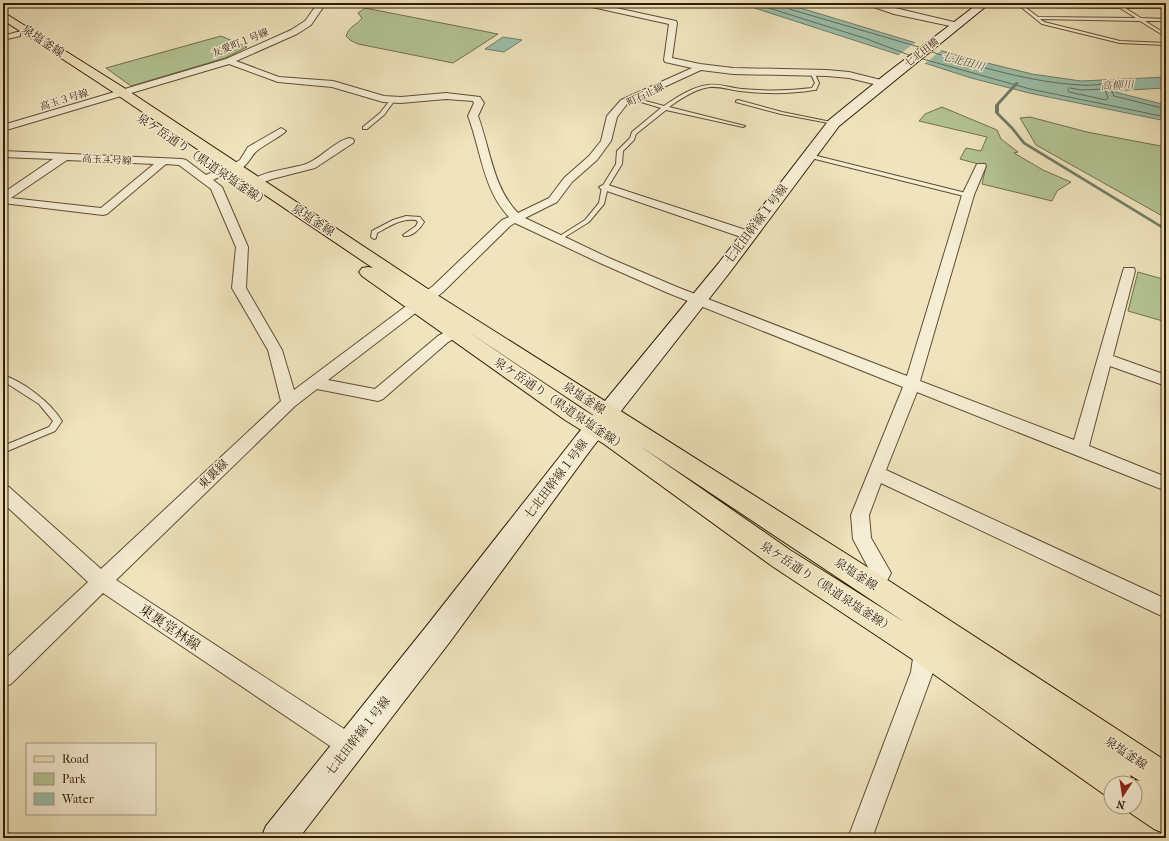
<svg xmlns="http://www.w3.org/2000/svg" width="1169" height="841" viewBox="0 0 1169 841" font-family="'IM FELL French Canon','Noto Serif JP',serif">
  <rect width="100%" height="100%" fill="#efe4bd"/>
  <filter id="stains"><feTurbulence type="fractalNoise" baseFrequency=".005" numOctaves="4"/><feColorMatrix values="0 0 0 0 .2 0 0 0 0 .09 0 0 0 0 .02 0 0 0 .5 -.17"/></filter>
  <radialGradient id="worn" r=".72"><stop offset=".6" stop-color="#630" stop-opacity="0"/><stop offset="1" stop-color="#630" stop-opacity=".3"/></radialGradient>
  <path fill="#b4c595" stroke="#73704d" d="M365,8l133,26 -45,29 -95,-19 -8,-4 -4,-4c4,-11 10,-10 16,-18l-4,-5z
    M221,36l26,11 -22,11 -94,28 -25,-18z
    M942,107l55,23 4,9 17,13 -4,1 29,17 28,12 -14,9 -5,10 -70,-17 4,-18 -26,-7 6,-11 15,3 6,-14 -68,-16 6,-7z
    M1030,117l57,15 79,15v71l-130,-73 -16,-27z
    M1138,272l28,8v42l-38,-11z"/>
  <path fill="#9bbfab" stroke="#717d69" d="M739,3h45l175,53 73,18 49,7 85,-4v11l-55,3 55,14v16l-137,-28 -58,-15z
    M503,37l19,3 -18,12 -19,-3z"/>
  <path fill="#efe4bd" d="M917,41l26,8 -20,16 -27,-8z"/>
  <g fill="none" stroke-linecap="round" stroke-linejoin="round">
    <path stroke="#666d58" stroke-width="1" d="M753,3l114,36 42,16
      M786,3l3,6 130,38
      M932,52c48,15 98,30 148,33 11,1 23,-1 34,-2l1,3 -3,6 2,4 52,13
      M923,59l107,30 136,28
      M1070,88l11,2 24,-1 3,9 -2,2 -37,-8 -1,-2z"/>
    <path fill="#717d69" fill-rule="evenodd" d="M1016,82l3,1 -20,22v8l14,14 12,15 141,86v3l-143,-87 -12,-15 -16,-16v-8z"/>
    <defs>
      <path id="lane" d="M605,3h5l-8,5h-2v-2z
        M1016,3h4l3,2 143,1v2h-41l16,10 25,1v2h-21l21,13v3l-26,-16 -100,-2 4,3 76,19 46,2v2l-46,-2 -78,-19zM1025,7l95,1 16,10 -98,-1z
        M812,71l2,1 5,11 -3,7h-2c-24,4 -49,4 -74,1 -10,-1 -20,-5 -30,-4 -15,2 -30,12 -41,20l76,19 -2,1 -77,-17 -30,24 -2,6 -11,11 -1,13 -14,23 -4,17 -15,18 -29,18h-4l-1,-1 30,-19 14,-17 3,-16 14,-23 1,-13 13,-13 2,-6 29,-24 -30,-9v-2l33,9c13,-9 28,-19 44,-21 11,-2 22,3 34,4 23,2 47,2 70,-1l3,-5 -5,-11z
        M391,99l4,1 -11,15 -17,14h-4v-2l17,-14z
        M738,100l44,12 54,11 -2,1 -53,-10 -45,-12v-1z
        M809,154l161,40 1,1 -3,2 -161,-40v-2z
        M406,216l14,1 4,5c-4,7 -12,15 -20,14l-1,-1 13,-9 2,-4 -2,-2c-15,-2 -26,6 -39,13l-1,5 -2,1 -3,-2 1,-6 21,-11z
        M3,375c21,7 47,27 59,46l-7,10 -52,22v-7l46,-19 4,-6 -14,-17 -36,-23z"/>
      <path id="street" d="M318,3h8l-15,22 -14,9 -61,27 43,16 54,4 51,15 17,1 45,-4 34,4 4,6 -6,13c12,32 15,72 40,97l31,-15 15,-20 25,-22 12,-15 6,-25 14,-16 71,-32 -27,-6 -1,-2 5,-36 -86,-19 -4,-2h14l83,18 1,2 -5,35 28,6 33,4 94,2 22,2 36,9 1,2 -4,3 -33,-8 -22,-2 -94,-2 -32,-4 -74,34 -10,13 -6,24 -14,19 -25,22 -15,20 -32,16 84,40 68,29 230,89 55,-181 15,-31h8l1,2 -12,29 -54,186 154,59 49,-169 1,-3h10l1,3 -22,85 53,19v11l-56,-20 -21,80 77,31v14l-249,-99 -31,78 280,129v19l-285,-135 -12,32 2,23 20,35 -10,19 -7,3 -7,-3 -3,-6 7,-13 -18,-34 -2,-24 52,-128 -235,-94 -68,-30 -85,-40 -5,3 -67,66 -115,88 47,9 63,-53 11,-6 5,-2 5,2 2,3 -2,3 -11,6 -65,57 -5,2 -61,-12 -22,17 -179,174 242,158 3,8 -3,8 -8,3 -8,-3 -239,-161 -92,91 -8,3v-26l85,-79 -85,-79v-18l6,2 92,82 180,-168 -13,-51 -36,-62 4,-41 -25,-58 -32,-24 -13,-1 -59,50 -4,1 -100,-12v-10l50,-34 -50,-2v-6l179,8 4,1 20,15 11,-5h8l1,2 -1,2 -12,6 9,7 26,60 -2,41 36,62 12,40 139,-104 69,-66 7,-3c-26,-27 -28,-67 -41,-101l6,-13 -1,-2 -27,-2 -45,4 -18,-1 -51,-15 -54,-5 -49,-18 -226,67v-6l223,-66 65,-29 14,-9zM67,160l87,4 -53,44 -90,-10z
        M862,3h12l84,20 1,2 -4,2 -61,-13z
        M17,32h3v4l-17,4v-4z
        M281,128l5,3 -2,2c-8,6 -18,11 -26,17 -9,6 -11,24 -29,19l-1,-2 12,-7 8,-13z
        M349,138l4,1 1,2 -1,2 -38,25 -43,11 -16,6 -5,-3c8,-11 42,-13 55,-18 16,-6 27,-22 43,-26z
        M605,184l147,48 2,3 -2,3h-8l-143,-49 -2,-2z
        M925,635l7,3 3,7 -2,27 -61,166h-24l63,-166 4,-27 3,-7z"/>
      <path id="secondary" d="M979,3h11l-151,123 -109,146 -138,176 -143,195 -150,195h-38l5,-12 163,-203 147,-187 142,-172 111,-144 58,-47z"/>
      <path id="primary" d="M3,12l118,74 313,207 449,284 283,184v35l-4,-1 4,2v37l-12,-5 -31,-21 12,-1v-24h-24v14l-6,-2 -190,-134 -143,-95 -168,-122 -39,-24 -203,-144 -3,-4 3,-4 6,-1 5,1 -260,-176 -110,-72zM467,331l143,95 -29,-18zM640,446l266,177 -116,-73zM1130,775l10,6 -5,-1 -3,1z"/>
    </defs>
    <use href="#lane" stroke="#614d33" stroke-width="2"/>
    <use href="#street" stroke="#614d33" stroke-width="2"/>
    <use href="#secondary" stroke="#321b05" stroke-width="2"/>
    <use href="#primary" stroke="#321b05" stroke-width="2"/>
    <use href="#lane" fill="#f5edd4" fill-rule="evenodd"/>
    <use href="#street" fill="#f5edd4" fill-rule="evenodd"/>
    <use href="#secondary" fill="#f5edd4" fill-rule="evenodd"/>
    <use href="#primary" fill="#efe4bd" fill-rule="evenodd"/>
  </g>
  <g text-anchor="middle" stroke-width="3" stroke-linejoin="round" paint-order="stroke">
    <g font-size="10" fill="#321b05" stroke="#f5edd4">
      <text transform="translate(240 42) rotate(-22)" y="4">友愛町１号線</text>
      <text transform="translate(921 52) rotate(-38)" y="4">七北田橋</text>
      <text transform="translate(645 94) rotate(-26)" y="4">町石止線</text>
      <text transform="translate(64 99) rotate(-17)" y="4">高玉３号線</text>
      <text transform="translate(107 159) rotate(3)" y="4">高玉４号線</text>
    </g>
    <g font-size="11" font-style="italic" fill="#57543f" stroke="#f5edd4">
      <text transform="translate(963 61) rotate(15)" y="4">七北田川</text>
      <text transform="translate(1117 85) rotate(-2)" y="4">高柳川</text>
    </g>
    <g font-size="12" fill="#321b05" stroke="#f5edd4">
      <text transform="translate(43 41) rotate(34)" y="4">泉塩釜線</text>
      <text transform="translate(203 160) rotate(34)" y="4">泉ケ岳通り（県道泉塩釜線）</text>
      <text transform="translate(313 220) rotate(33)" y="4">泉塩釜線</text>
      <text transform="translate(756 224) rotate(-53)" y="4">七北田幹線１号線</text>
      <text transform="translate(584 398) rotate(33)" y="4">泉塩釜線</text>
      <text transform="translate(560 404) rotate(34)" y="4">泉ケ岳通り（県道泉塩釜線）</text>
      <text transform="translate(213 474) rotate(-44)" y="4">東裏線</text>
      <text transform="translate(556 479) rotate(-53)" y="4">七北田幹線１号線</text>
      <text transform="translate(856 574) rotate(33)" y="4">泉塩釜線</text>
      <text transform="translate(827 587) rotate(33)" y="4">泉ケ岳通り（県道泉塩釜線）</text>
      <text transform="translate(358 736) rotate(-52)" y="4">七北田幹線１号線</text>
      <text transform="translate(1126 753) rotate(34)" y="4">泉塩釜線</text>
    </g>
    <g font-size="14" fill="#321b05" stroke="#f5edd4">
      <text transform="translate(170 627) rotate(34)" y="5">東裏堂林線</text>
    </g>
  </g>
  <rect width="1169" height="841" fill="none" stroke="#efe4bd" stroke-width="16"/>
  <rect x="4" y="4" width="1161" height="833" fill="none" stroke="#321b05" stroke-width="2"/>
  <rect x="8" y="8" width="1153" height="825" fill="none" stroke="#321b05"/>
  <rect x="26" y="743" width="130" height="72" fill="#f5edd4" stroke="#a79981"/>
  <rect x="34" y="756" width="20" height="6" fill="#efe4bd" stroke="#a79981"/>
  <text x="62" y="763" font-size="12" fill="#321b05">Road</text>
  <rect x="34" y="773" width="20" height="12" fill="#b4c595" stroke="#a79981"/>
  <text x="62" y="783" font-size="12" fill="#321b05">Park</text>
  <rect x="34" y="793" width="20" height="12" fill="#9bbfab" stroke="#a79981"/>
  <text x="62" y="803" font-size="12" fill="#321b05">Water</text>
  <g transform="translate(1123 795) rotate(192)"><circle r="19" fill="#f5edd4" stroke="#a79981"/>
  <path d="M0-3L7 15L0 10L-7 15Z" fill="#8f2418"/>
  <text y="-6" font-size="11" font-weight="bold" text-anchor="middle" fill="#321b05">N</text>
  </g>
  <rect width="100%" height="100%" filter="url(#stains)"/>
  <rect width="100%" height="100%" fill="url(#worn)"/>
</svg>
